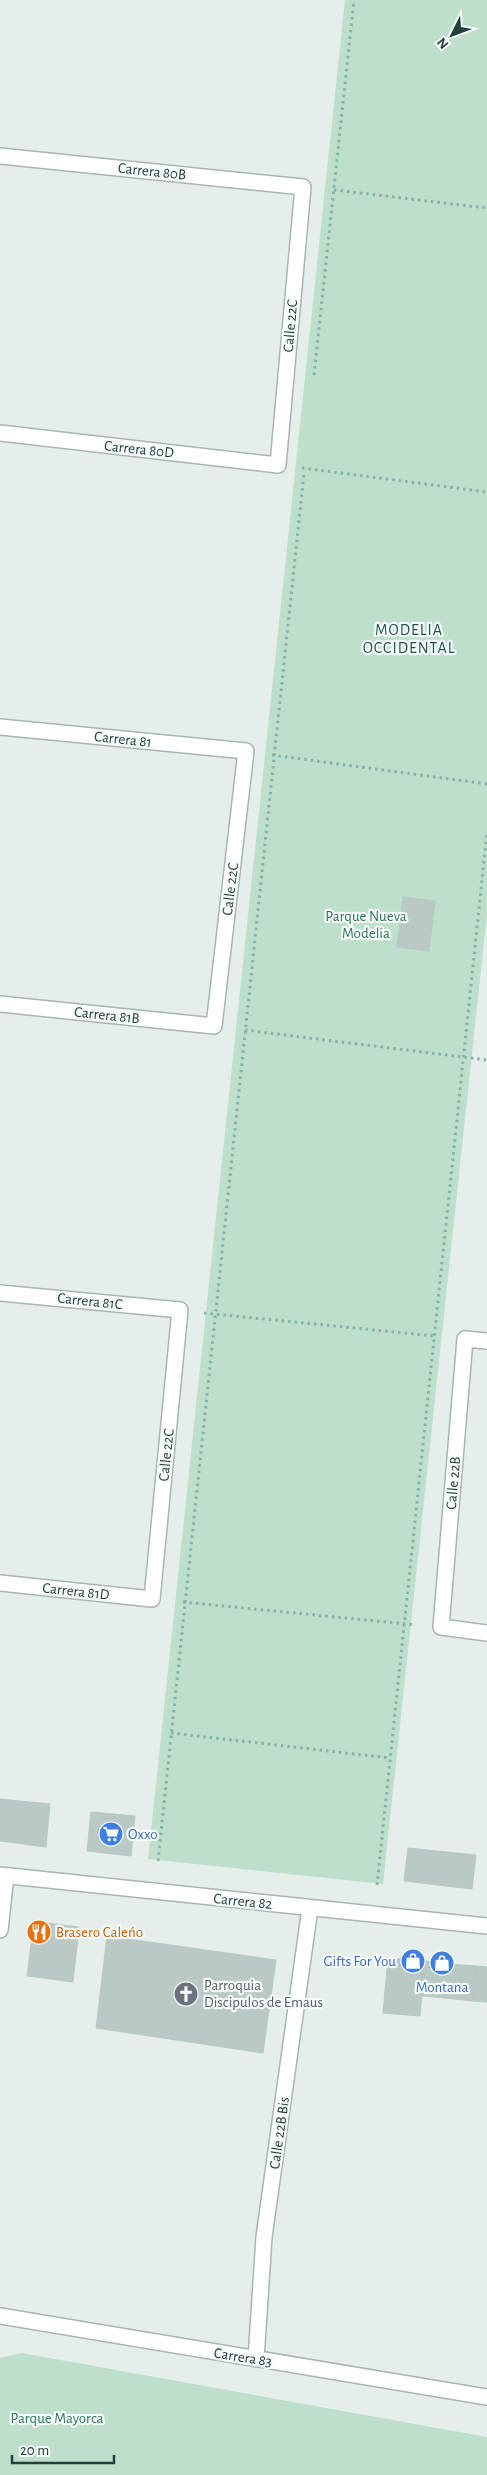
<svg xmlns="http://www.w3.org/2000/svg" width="487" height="2475" viewBox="0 0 487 2475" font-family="'Alegreya Sans',sans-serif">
  <rect width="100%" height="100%" fill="#e5eeeb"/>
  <path fill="#bedfcc" d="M345,0h142v914l-104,970 -235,-25z
    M22,2353l465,84v38h-487v-117z"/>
  <path fill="#bac9c5" stroke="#b7c8c3" d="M403,897l32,4 -6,50 -32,-4z
    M0,1799l50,5 -4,43 -46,-6z
    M91,1812l44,4 -4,40 -44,-5z
    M408,1848l68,7 -4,34 -68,-8z
    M47,1923l32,4 -6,55 -46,-6 5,-39z
    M107,1936l169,24 -13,93 -167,-25z
    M388,1958l37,3 -5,55 -37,-3z
    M425,1961l23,3 -3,34 -23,-2z
    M448,1964l28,2 -3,35 -28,-3z
    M476,1966l11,1v35l-14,-1z"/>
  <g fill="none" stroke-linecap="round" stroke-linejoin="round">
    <defs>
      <path id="minor" d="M0,156l303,31 -25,278 -278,-32
        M0,727l246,24 -32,275 -214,-22
        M0,1293l180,17 -28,289 -152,-16
        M487,1341l-22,-2 -24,288 46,6
        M0,1875l487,51
        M0,1930l6,-54
        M0,2316l487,81
        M256,2359l8,-122 46,-329"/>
    </defs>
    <use href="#minor" stroke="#a7b6b3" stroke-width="18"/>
    <path stroke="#85b2aa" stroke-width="3" stroke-dasharray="2.5 4" stroke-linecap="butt" d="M334,190l153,18
      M314,375l40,-375
      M302,468l185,24
      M272,755l215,29
      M245,1030l242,30
      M204,1313l231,23
      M183,1602l233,23
      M171,1733l219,25
      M158,1861l146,-1388
      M377,1885l110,-1053"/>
    <use href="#minor" stroke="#fff" stroke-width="15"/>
  </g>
  <defs>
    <symbol id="supermarket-disc" viewBox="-11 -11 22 22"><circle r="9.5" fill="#3f7fe0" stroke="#f6faf9"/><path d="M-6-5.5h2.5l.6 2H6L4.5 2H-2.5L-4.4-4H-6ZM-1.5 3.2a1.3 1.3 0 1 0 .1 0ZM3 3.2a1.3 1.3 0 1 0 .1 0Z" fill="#fff"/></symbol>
    <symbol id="restaurant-disc" viewBox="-11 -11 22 22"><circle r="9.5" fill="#e8710a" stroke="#f6faf9"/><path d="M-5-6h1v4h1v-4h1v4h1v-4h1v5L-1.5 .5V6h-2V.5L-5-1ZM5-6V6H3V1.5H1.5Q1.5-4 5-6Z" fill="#fff"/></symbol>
    <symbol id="shop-disc" viewBox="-11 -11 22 22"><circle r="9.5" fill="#3f7fe0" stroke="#f6faf9"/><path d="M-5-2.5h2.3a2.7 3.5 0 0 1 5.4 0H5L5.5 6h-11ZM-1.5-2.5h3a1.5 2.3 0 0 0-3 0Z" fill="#fff"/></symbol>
    <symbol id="church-disc" viewBox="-11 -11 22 22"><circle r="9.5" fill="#6b7280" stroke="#f6faf9"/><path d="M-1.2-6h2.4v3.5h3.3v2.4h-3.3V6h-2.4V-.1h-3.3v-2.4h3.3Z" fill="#fff"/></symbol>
  </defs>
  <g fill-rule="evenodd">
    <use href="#supermarket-disc" x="97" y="1820" width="28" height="28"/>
    <use href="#restaurant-disc" x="25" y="1918" width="28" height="28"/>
    <use href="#shop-disc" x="399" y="1947" width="28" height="28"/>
    <use href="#shop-disc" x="428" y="1949" width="28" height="28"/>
    <use href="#church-disc" x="172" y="1980" width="28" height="28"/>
  </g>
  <g text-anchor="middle" stroke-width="4.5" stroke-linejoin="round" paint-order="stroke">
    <g font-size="15" fill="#23403d" stroke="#f6faf9">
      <text transform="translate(152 171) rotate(6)" y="5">Carrera 80B</text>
      <text transform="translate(290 326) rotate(-85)" y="5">Calle 22C</text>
      <text transform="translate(139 449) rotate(6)" y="5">Carrera 80D</text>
      <text transform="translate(123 739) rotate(6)" y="5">Carrera 81</text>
      <text transform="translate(230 889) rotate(-83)" y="5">Calle 22C</text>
      <text transform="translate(107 1015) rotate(6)" y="5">Carrera 81B</text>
      <text transform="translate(90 1301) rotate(6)" y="5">Carrera 81C</text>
      <text transform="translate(166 1455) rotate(-84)" y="5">Calle 22C</text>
      <text transform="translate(453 1483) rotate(-85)" y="5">Calle 22B</text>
      <text transform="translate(76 1591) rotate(6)" y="5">Carrera 81D</text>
      <text transform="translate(243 1901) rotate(6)" y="5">Carrera 82</text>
      <text transform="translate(279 2133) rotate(-82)" y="5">Calle 22B Bis</text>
      <text transform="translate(243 2357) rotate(9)" y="5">Carrera 83</text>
    </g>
    <g font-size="15" fill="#2d7855" stroke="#f6faf9">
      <text x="366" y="921">Parque Nueva<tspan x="366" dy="17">Modelia</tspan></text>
      <text x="57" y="2423">Parque Mayorca</text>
    </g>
    <g font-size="15" fill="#366cbe" stroke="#f6faf9" text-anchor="start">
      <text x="128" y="1839">Oxxo</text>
      <text x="396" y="1966" text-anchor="end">Gifts For You</text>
      <text x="442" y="1992" text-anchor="middle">Montana</text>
    </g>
    <g font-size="15" fill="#c56008" stroke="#f6faf9" text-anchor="start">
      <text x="56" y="1937">Brasero Caleńo</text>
    </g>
    <g font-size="15" fill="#5b616d" stroke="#f6faf9" text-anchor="start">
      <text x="204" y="1990">Parroquia<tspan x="204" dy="17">Discipulos de Emaus</tspan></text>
    </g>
    <g font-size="16" letter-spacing="1" fill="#1f534e" stroke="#f6faf9">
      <text x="409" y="635">MODELIA<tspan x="409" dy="18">OCCIDENTAL</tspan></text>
    </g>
  </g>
  <g transform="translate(452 35) rotate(228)" stroke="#f6faf9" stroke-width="4" paint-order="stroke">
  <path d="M0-4L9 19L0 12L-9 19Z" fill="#23403d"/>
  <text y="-8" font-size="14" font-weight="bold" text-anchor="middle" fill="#23403d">N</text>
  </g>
  <path d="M12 2455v8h102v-8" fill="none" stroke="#23403d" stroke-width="2.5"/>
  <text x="20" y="2455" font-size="15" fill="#23403d" stroke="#f6faf9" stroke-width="4" paint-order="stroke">20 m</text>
</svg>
